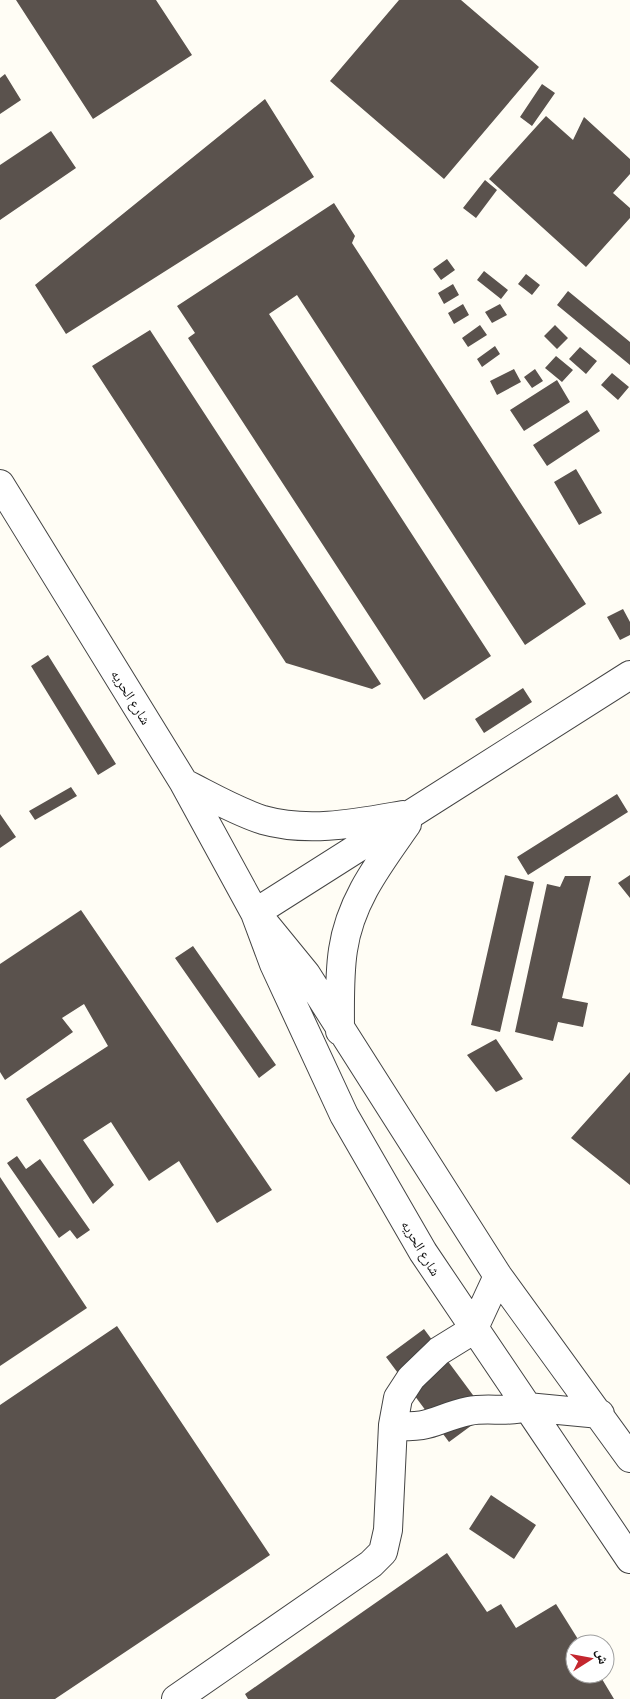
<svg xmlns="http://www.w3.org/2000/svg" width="630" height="1699" viewBox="0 0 630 1699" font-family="Literata,'Noto Naskh Arabic',serif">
  <rect width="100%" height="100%" fill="#fffdf5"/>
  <path fill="#5a524d" d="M16,0h140l36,55 -99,64z
    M399,0h62l78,67 -95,112 -114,-98z
    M5,74l16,26 -21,14v-36z
    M542,84l13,9 -23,33 -12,-9z
    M265,99l49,78 -248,157 -31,-49z
    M546,116l27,24 11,-23 46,42v15l-17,19 17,15v10l-44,49 -97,-88z
    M51,131l25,37 -76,52v-55z
    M485,180l12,10 -21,28 -13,-10z
    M334,203l21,33 -3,7 234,361 -61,41 -228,-350 -28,19 222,342 -67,44 -236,-362 7,-5 -18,-27z
    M447,259l8,11 -14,10 -8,-11z
    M484,271l24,19 -7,9 -24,-19z
    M526,274l14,11 -8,10 -14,-11z
    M453,284l6,11 -15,9 -6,-11z
    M568,291l62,51v23l-73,-60z
    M463,304l6,11 -15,9 -6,-11z
    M500,304l7,11 -15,8 -7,-11z
    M480,325l7,10 -19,12 -6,-9z
    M555,325l13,13 -11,11 -13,-13z
    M150,330l231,354 -9,5 -86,-26 -194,-297z
    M495,346l5,8 -18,13 -5,-8z
    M580,347l17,14 -11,13 -17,-15z
    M556,356l17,14 -11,12 -17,-14z
    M514,369l7,13 -24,13 -7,-14z
    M535,369l8,12 -11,7 -8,-11z
    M612,373l17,14 -11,13 -17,-15z
    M557,380l13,22 -46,29 -14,-21z
    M587,410l13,21 -53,35 -14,-21z
    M576,469l26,44 -23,12 -25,-43z
    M623,609l7,13v13l-10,5 -13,-23z
    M48,655l68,109 -18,11 -67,-109z
    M523,688l9,14 -48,31 -9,-14z
    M71,787l6,9 -42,24 -6,-9z
    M617,794l11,18 -100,63 -11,-18z
    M0,814l16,23 -16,11z
    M505,875l29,7 -34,150 -29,-7z
    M630,875v23l-12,-15z
    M565,876h26l-29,122 26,5 -5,24 -25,-5 -5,19 -38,-9 32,-148 13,3z
    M81,910l191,280 -55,33 -38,-62 -30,20 -38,-59 -28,18 31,45 -21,19 -67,-105 82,-53 -24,-42 -22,14 11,14 -68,48 -5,-8v-108z
    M193,946l83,119 -17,13 -84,-120z
    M496,1039l27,40 -27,13 -29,-37z
    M630,1072v113l-59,-47z
    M17,1156l9,13 14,-10 50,71 -13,9 -7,-9 -11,8 -52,-75z
    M0,1177l87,131 -87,58z
    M117,1326l153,229 -215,144h-55v-294z
    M424,1329l63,85 -38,28 -63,-85z
    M491,1495l45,30 -22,34 -45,-30z
    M447,1553l40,59 14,-8 15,24 40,-24 25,40h-6v30h24l15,25h-366l-3,-5z"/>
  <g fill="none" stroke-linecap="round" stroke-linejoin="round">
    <defs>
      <path id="minor" d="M0,484l184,299 71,130 19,51 70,151 79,137 207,307
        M184,783c26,13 51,28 79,37 46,13 94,3 140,-5
        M255,913l375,-238
        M266,925l40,49 192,302 132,182
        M340,1031c0,-27 -1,-55 3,-81 7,-49 36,-86 64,-126
        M393,1425c37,5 43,-7 76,-14 19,-4 39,2 58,-4l73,7
        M176,1699l195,-135 12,-12 5,-22 5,-105 5,-27 13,-20 28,-27 34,-21 25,-54"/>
    </defs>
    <use href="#minor" stroke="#444" stroke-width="30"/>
    <use href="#minor" stroke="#fff" stroke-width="28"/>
  </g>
  <g text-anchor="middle" stroke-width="5" stroke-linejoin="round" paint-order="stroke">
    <g font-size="14" fill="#111" stroke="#fff">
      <text transform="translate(131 697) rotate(58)" y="5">شارع الحريه</text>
      <text transform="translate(421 1248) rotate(59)" y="5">شارع الحريه</text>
    </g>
  </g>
  <g transform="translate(590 1659) rotate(79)"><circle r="24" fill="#ffffff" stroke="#a0a0a0"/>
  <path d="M0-4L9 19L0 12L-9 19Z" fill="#c4262e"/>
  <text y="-8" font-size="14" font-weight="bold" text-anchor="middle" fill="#111111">ش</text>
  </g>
</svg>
